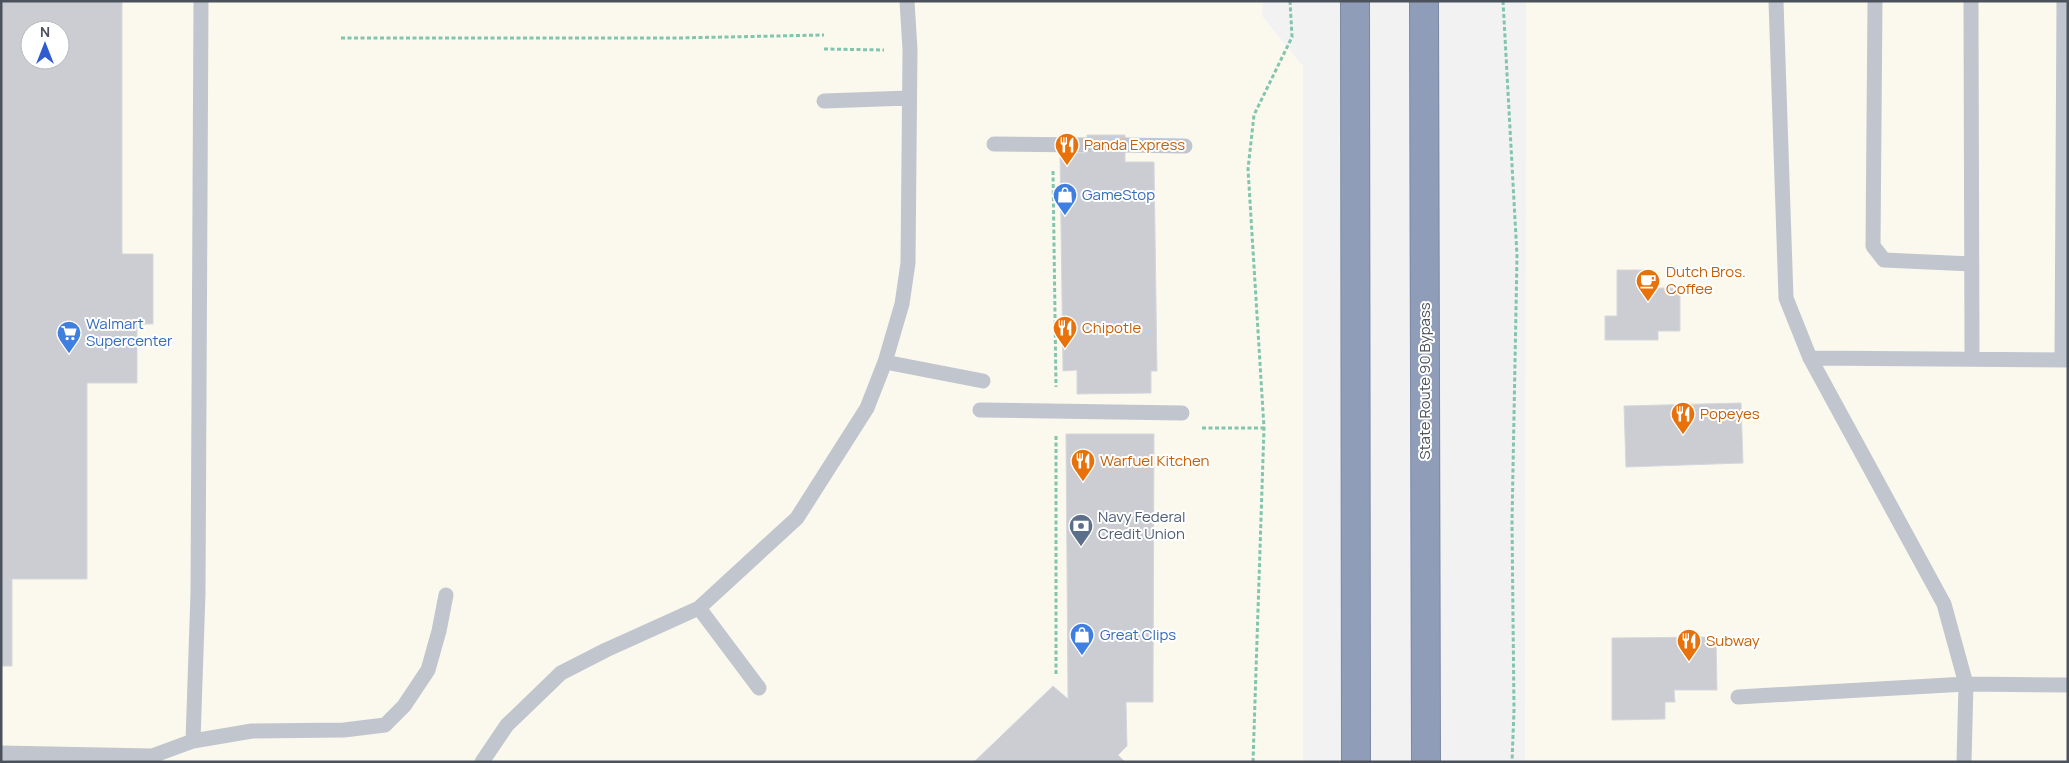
<svg xmlns="http://www.w3.org/2000/svg" width="2069" height="763" viewBox="0 0 2069 763" font-family="Manrope,sans-serif">
  <rect width="100%" height="100%" fill="#f3f2f2"/>
  <path fill="#fbf9ee" fill-rule="evenodd" d="M1,1h1262l-1,15 41,50v696h-1302zM30,30h30v30h-30z
    M1526,1h542v761h-543z"/>
  <path fill="#cccdd3" stroke="#d6d7dc" fill-rule="evenodd" d="M1,1h121v253h31v70h-16v59h-50v196h-75v87h-11zM30,30h30v30h-30z
    M1087,135h38v27h29l3,209h-6v22l-74,1v-24l-14,1 -3,-218h27z
    M1617,270h33v18h30v43h-22v9h-53v-24h12z
    M1741,403l2,60 -117,4 -2,-61z
    M1066,434h88l-1,268h-27l1,44 -9,9 7,7h-151l79,-76 15,13z
    M1716,637l1,53h-43l1,12h-10v17l-53,1v-82z"/>
  <g fill="none" stroke-linecap="round" stroke-linejoin="round">
    <defs>
      <path id="highway" d="M1355,1l1,761
        M1424,1l2,761"/>
    </defs>
    <use href="#highway" stroke="#7b88a5" stroke-width="30"/>
    <path stroke="#82c5ae" stroke-width="3" stroke-dasharray="4 2.5" stroke-linecap="butt" d="M1503,1l14,255 -5,266 2,188 -2,52
      M341,38h336l147,-3
      M824,49l60,1
      M1053,171l3,216
      M1202,428h62
      M1056,436v239
      M1253,762l11,-334 -16,-259 6,-54 38,-78 -2,-36"/>
    <path stroke="#c1c6ce" stroke-width="15" d="M1776,1l10,297 24,60 134,246 22,80 -2,78
      M1875,1l-2,245 11,14 88,4
      M1971,1l1,358
      M824,101l85,-3
      M994,144l93,1
      M1125,145l60,1
      M1810,358l258,2
      M2062,360l2,-359
      M885,362l98,19
      M980,410l202,3
      M699,608l60,80
      M1738,697l228,-13 102,1
      M193,741l5,-148 3,-592
      M1,753l151,3 41,-15 59,-10 92,-1 41,-5 19,-19 24,-36 11,-39 7,-36
      M482,762l25,-37 54,-52 45,-23 93,-42 98,-90 70,-110 18,-46 17,-58 6,-41 2,-213 -3,-49"/>
    <use href="#highway" stroke="#8f9db9" stroke-width="28"/>
  </g>
  <defs>
    <symbol id="restaurant-pin" viewBox="-11 -11 22 30"><path d="M0 17L-7.5 6A9.5 9.5 0 1 1 7.5 6Z" fill="#e8710a" stroke="#fff"/><path d="M-5-6h1v4h1v-4h1v4h1v-4h1v5L-1.5 .5V6h-2V.5L-5-1ZM5-6V6H3V1.5H1.5Q1.5-4 5-6Z" fill="#fff"/></symbol>
    <symbol id="shop-pin" viewBox="-11 -11 22 30"><path d="M0 17L-7.5 6A9.5 9.5 0 1 1 7.5 6Z" fill="#3f7fe0" stroke="#fff"/><path d="M-5-2.5h2.3a2.7 3.5 0 0 1 5.4 0H5L5.5 6h-11ZM-1.5-2.5h3a1.5 2.3 0 0 0-3 0Z" fill="#fff"/></symbol>
    <symbol id="cafe-pin" viewBox="-11 -11 22 30"><path d="M0 17L-7.5 6A9.5 9.5 0 1 1 7.5 6Z" fill="#e8710a" stroke="#fff"/><path d="M-5.5-4.5H6V0H3Q3 3.5 0 3.5H-2.5Q-5.5 3.5-5.5 0ZM3-3.2v2h1.7v-2ZM-6 4.5H4V6H-6Z" fill="#fff"/></symbol>
    <symbol id="supermarket-pin" viewBox="-11 -11 22 30"><path d="M0 17L-7.5 6A9.5 9.5 0 1 1 7.5 6Z" fill="#3f7fe0" stroke="#fff"/><path d="M-6-5.5h2.5l.6 2H6L4.5 2H-2.5L-4.4-4H-6ZM-1.5 3.2a1.3 1.3 0 1 0 .1 0ZM3 3.2a1.3 1.3 0 1 0 .1 0Z" fill="#fff"/></symbol>
    <symbol id="bank-pin" viewBox="-11 -11 22 30"><path d="M0 17L-7.5 6A9.5 9.5 0 1 1 7.5 6Z" fill="#5c6f8a" stroke="#fff"/><path d="M-6-4H6V4H-6ZM0-2.3a2.3 2.3 0 1 0 0 4.6a2.3 2.3 0 1 0 0-4.6Z" fill="#fff"/></symbol>
  </defs>
  <g fill-rule="evenodd">
    <use href="#restaurant-pin" x="1053" y="131" width="28" height="38"/>
    <use href="#shop-pin" x="1051" y="181" width="28" height="38"/>
    <use href="#cafe-pin" x="1634" y="267" width="28" height="38"/>
    <use href="#restaurant-pin" x="1051" y="314" width="28" height="38"/>
    <use href="#supermarket-pin" x="55" y="319" width="28" height="38"/>
    <use href="#restaurant-pin" x="1669" y="400" width="28" height="38"/>
    <use href="#restaurant-pin" x="1069" y="447" width="28" height="38"/>
    <use href="#bank-pin" x="1067" y="512" width="28" height="38"/>
    <use href="#shop-pin" x="1068" y="621" width="28" height="38"/>
    <use href="#restaurant-pin" x="1675" y="627" width="28" height="38"/>
  </g>
  <g text-anchor="middle" stroke-width="4" stroke-linejoin="round" paint-order="stroke">
    <g font-size="15" fill="#c56008" stroke="#fff" text-anchor="start">
      <text x="1084" y="150">Panda Express</text>
      <text x="1666" y="277">Dutch Bros.<tspan x="1666" dy="17">Coffee</tspan></text>
      <text x="1082" y="333">Chipotle</text>
      <text x="1700" y="419">Popeyes</text>
      <text x="1100" y="466">Warfuel Kitchen</text>
      <text x="1706" y="646">Subway</text>
    </g>
    <g font-size="15" fill="#366cbe" stroke="#fff" text-anchor="start">
      <text x="1082" y="200">GameStop</text>
      <text x="86" y="329">Walmart<tspan x="86" dy="17">Supercenter</tspan></text>
      <text x="1100" y="640">Great Clips</text>
    </g>
    <g font-size="15" fill="#4b525c" stroke="#fff">
      <text transform="translate(1425 381) rotate(-90)" y="5">State Route 90 Bypass</text>
    </g>
    <g font-size="15" fill="#4e5e75" stroke="#fff" text-anchor="start">
      <text x="1098" y="522">Navy Federal<tspan x="1098" dy="17">Credit Union</tspan></text>
    </g>
  </g>
  <rect width="2069" height="763" fill="none" stroke="#4b525c" stroke-width="5"/>
  <g transform="translate(45 45)"><circle r="24" fill="#ffffff" stroke="#b7babe"/>
  <path d="M0-4L9 19L0 12L-9 19Z" fill="#305ccf"/>
  <text y="-8" font-size="14" font-weight="bold" text-anchor="middle" fill="#4b525c">N</text>
  </g>
</svg>
